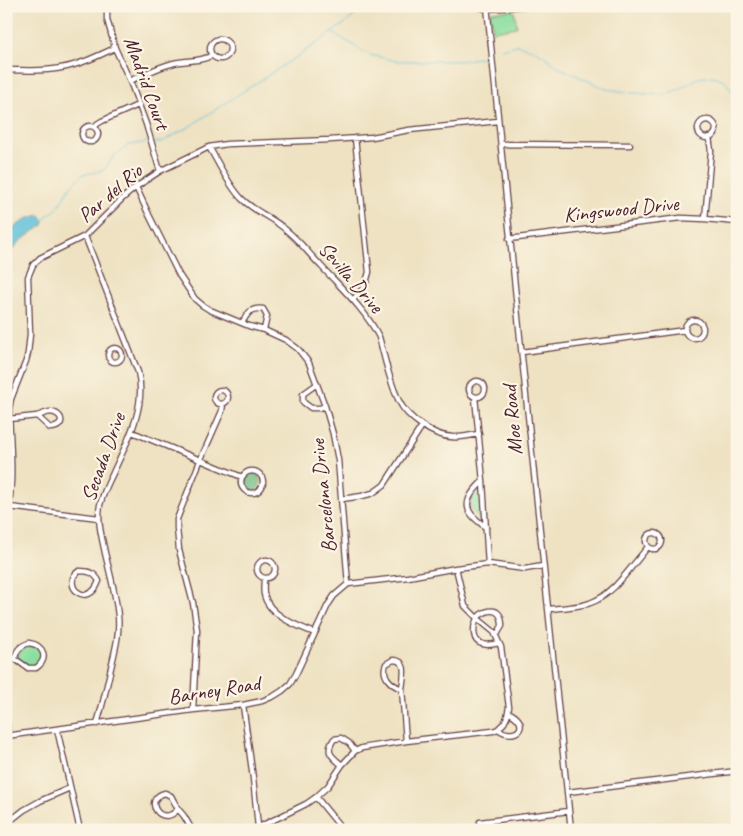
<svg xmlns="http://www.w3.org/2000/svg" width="743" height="836" viewBox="0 0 743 836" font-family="Caveat,sans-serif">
  <rect width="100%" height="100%" fill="#fcf5e5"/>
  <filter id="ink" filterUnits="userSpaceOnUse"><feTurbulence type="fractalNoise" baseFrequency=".02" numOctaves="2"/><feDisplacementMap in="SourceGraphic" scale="10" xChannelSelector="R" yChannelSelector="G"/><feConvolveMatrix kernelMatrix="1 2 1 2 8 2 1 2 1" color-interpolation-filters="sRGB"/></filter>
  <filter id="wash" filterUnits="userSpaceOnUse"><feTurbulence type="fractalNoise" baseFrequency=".0096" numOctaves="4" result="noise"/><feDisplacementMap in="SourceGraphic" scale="20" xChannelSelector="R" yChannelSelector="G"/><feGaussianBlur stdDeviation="1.12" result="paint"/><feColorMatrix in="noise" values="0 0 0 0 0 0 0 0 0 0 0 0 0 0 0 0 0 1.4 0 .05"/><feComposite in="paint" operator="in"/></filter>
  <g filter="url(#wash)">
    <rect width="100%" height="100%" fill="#eee2c2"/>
    <path fill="#8cdfa0" stroke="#6b7f66" d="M514,10l3,17 -24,4 -3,-19z
      M480,489l4,30 -3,1c-12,-10 -16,-22 -1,-31z
      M27,646h5l8,4c2,6 -1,17 -10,16 -4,-1 -8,-5 -12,-7v-5l5,-4 1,-3z"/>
    <path fill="#71be86" stroke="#5e6e58" d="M251,473h4l3,2 3,8 -5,8 -4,1 -8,-5 -3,-9 4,-3z"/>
    <path fill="#5cbfda" stroke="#536f82" d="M40,215l4,6 -1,4c-15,11 -31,18 -37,37v-28l20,-15z"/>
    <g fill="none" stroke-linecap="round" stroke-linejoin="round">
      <path stroke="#5cbfda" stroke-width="1" d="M331,32l39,23 27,6h63l23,-4
        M501,49l16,-4 15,4 14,8 12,10 48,22 27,4 32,2 14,-6 19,-11 15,-2 11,4 13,18
        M155,142h7l25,-14 111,-72 49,-34 18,-16
        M44,221l3,-5 9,-6 15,-24 11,-11 22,-5 11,-15 14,-10 19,-3"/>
    </g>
  </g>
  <g filter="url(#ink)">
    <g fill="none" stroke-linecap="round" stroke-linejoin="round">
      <defs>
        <path id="minor" d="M107,6v13l8,29 15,33 16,43 14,47
          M475,6l12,3 38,-3
          M487,6c26,275 56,549 84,824
          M210 49a10 10 0 1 1 20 0a10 10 0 1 1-20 0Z
          M6,70c18,0 37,2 55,-2 18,-3 37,-12 54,-20
          M130,81c14,-7 28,-14 44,-18 12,-3 28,-1 38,-8
          M698 129a9 9 0 1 1 18 0a9 9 0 1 1-18 0Z
          M82 134a8 8 0 1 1 16 0a8 8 0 1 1-16 0Z
          M95,127l2,-3 5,-3 36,-16
          M501,144l129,1
          M209,147c10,17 20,39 33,52 13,13 31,19 44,31 13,10 23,24 35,36 20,22 44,43 58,71 6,21 10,44 20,64 8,17 34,35 53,36 9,1 18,-2 27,-3
          M136,187l13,28 30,60 16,24 7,6 8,5 39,16 15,4 22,10 12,9 11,14 16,43 8,28 5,26 10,124
          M705,219l6,-68 -2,-14
          M85,236l53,136c9,35 -11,70 -25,101 -5,10 -10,20 -13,32 -3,16 2,33 5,48 5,21 11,42 13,63 2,19 -4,38 -8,56 -4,18 -8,35 -13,52
          M509,239l172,-21 24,1 32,3
          M353,300l12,-14 4,-14 -14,-134
          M685 329a9 9 0 1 1 18 0a9 9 0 1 1-18 0Z
          M242,323c5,-9 9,-16 21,-14l4,7 -3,14
          M108 355a7 7 0 1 1 14 0a7 7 0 1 1-14 0Z
          M522,352l163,-22
          M469 389a8 8 0 1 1 16 0a8 8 0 1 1-16 0Z
          M317,384l-14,10v8l8,6h9l5,-2
          M214 397a7 7 0 1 1 14 0a7 7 0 1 1-14 0Z
          M475,397l8,84 5,83
          M49,412c15,0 17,16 1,16l-13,-12z
          M9,419l28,-3
          M132,432l110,45
          M241 482a11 11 0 1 1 22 0a11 11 0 1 1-22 0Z
          M483,481c-9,9 -22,21 -11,34 4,5 10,9 14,13
          M342,499l20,-3 11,-3 11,-8 38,-59
          M9,507l90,11
          M6,521c9,-40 4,-73 3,-112l2,-10 15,-38 2,-8 2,-19 -2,-57 5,-12 7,-7 45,-22 38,-38 13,-11 24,-16 49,-24 18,-3 103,-4 42,-3 37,-7 89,-9
          M646 541a8 8 0 1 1 16 0a8 8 0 1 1-16 0Z
          M257 569a9 9 0 1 1 18 0a9 9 0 1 1-18 0Z
          M456,568l9,38 12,12 17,14 7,15 8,60 -2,10 -3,6 -6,6
          M79,571c9,0 15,1 20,10 -11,30 -39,3 -20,-10z
          M264,578c0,5 -1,11 0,16 4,21 33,32 51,39
          M548,609c13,-1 31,-2 42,-6 24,-8 42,-38 58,-56
          M496,636l6,-10c0,-9 -3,-17 -13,-15 -5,1 -8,3 -11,6 -5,8 -7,25 5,27 5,2 11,0 16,-1
          M29,643c15,2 20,16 7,25h-8l-13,-9c1,-9 5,-13 14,-16z
          M6,660l9,-1
          M393,660c16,0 10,18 9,29 -11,-4 -21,-13 -16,-25z
          M402,689l4,52
          M243,705l10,73 5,49
          M193,710l4,-80 -4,-27 -14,-53 -2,-22v-9l23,-58 22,-50 1,-7
          M6,713l2,23
          M57,729l23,101
          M6,736l187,-26 50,-5 19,-4 12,-5 8,-5 8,-7 6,-10 32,-69 6,-9 14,-12 60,-7 48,-9 32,-4 37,5 18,-3
          M342,765c-11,-9 -17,-13 -8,-26l7,-1 8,5 6,8 7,-3 44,-7 87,-10 5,-2c18,13 35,-5 10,-17
          M568,792l169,-21
          M165,793l6,3 7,13c-16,20 -37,-10 -13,-16z
          M316,797l22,27 2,6
          M178,809l6,7 8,14
          M480,822l89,-11
          M6,824l18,-14 16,-9 30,-13
          M253,830l53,-26 10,-7 12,-11 14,-21 13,-14"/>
      </defs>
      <use href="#minor" stroke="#633c42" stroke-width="7"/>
      <use href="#minor" stroke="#fff" stroke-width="4.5"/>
    </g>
  </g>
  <g text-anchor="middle" stroke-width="4.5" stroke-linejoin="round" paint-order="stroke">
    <g font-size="21" fill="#4a1f2b" stroke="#fcf5e5">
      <text transform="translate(147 83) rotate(70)" y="7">Madrid Court</text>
      <text transform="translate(110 193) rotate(-41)" y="7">Par del Rio</text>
      <text transform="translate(621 209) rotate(-6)" y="7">Kingswood Drive</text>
      <text transform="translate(351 277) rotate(49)" y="7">Sevilla Drive</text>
      <text transform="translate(512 420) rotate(-95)" y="7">Moe Road</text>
      <text transform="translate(103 457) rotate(-70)" y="7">Secada Drive</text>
      <text transform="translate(323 496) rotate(-96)" y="7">Barcelona Drive</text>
      <text transform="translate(214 690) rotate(-9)" y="7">Barney Road</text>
    </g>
  </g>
  <rect width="743" height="836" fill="none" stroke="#fcf5e5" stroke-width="25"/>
</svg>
